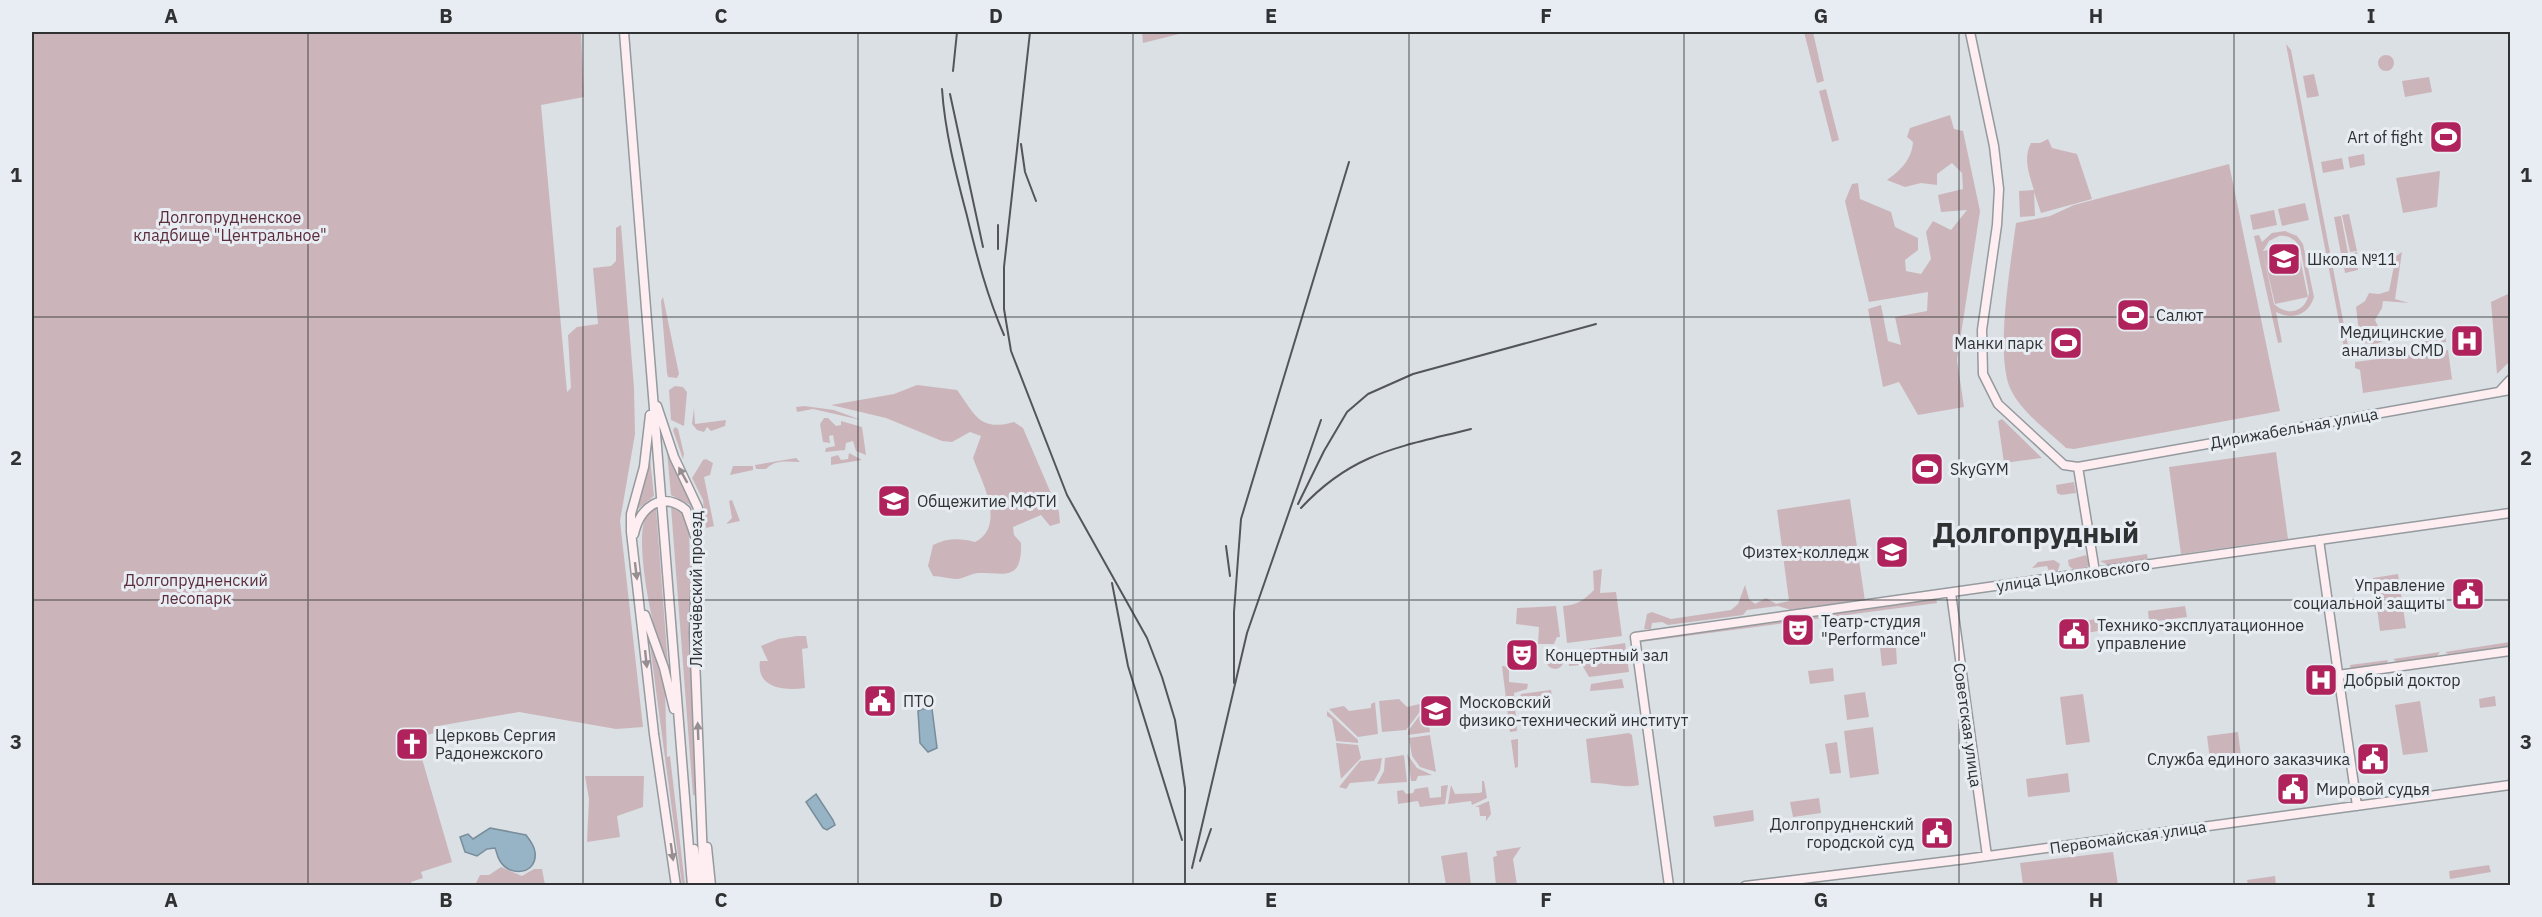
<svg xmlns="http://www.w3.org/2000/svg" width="2542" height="917" viewBox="0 0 2542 917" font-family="'IBM Plex Sans',sans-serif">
  <rect width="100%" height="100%" fill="#dae0e4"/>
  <path fill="#ccb5ba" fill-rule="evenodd" d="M32,32h549l3,65 -43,8 26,287 4,-4 -3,-53 9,-8 21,-3 -5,-56 18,-2 5,-5v-33l5,-3 13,163 1,46 -15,87 23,206 -27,2 -97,-17 -81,14v6l-22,6 36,124 -31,10 2,6 -12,4 1,3h-380z
    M1142,32h45l-44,11z
    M1804,32h9l11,49 -7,2z
    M2286,44l5,6 57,296 -3,7z
    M2378 63a8 8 0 1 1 16 0a8 8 0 1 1-16 0Z
    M2314,74l5,22 -12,2 -4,-22z
    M2429,77l3,15 -27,5 -3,-16z
    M1826,89l13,51 -7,2 -13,-51z
    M1950,115l4,14 9,2 17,80 -23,149 7,47 -46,8 -19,-33 -16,5 -15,-78 13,-4 7,36 13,4 -6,-28 32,-6 1,-19 -59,10 -24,-101 7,-17 6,-1 2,16 31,13 4,15 23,11v12l-13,10 1,11 15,3 10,-15 -5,-27 7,-11 18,9 16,-20 -26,2 -3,-17 25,-6 -1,-16 -10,-10 -15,11v11l-16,-2 -16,4 -18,-7c14,-10 25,-21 26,-38l-6,-5 3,-9z
    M2048,139l4,9 25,6 15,45 -51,14 -7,-21 1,24 -15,1 -1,-26 15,-1c-5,-16 -11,-32 -3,-47h9z
    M2364,154l1,11 -15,3 -2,-11z
    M2342,158l2,11 -21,4 -2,-11z
    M2229,164l51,247 -206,38 -8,-1c-18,-17 -45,-36 -56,-60 -15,-34 1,-126 6,-165l34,-7 24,-11z
    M2440,171l-3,36 -34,6 -7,-35z
    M2305,203l4,17 -27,6 -4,-17z
    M2274,210l3,15 -24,5 -3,-15z
    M2349,214l8,37 -7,1 -8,-37z
    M2341,216l7,37 -7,1 -7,-37z
    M2285,231l12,5 6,8 11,53c-6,19 -22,23 -38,15l6,30 -4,1 -24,-107 5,-1 3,7 10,-9zM2279,236c9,-1 16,3 21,11l9,46c-3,19 -21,24 -35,11l-11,-52 12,52 33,-7 -11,-53 -34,7 6,-10z
    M2357,252l1,18 -13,3 -3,-17z
    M2402,252l-7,47 14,4 -26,-2 -1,7 -7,12 5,10 9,3 -1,3c-6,9 -19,10 -28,5l-4,-34 9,-6 4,-8 10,1 10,-3 7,-35z
    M2510,293v68l-13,13 -6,-72z
    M663,297l16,77 -2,4 -9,-1 -1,-4 -6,-72z
    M2445,329l1,13 -25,3 -2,-13z
    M2448,350l4,29h2l-91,14 -3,-23 -5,-2v-6z
    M917,385l40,5c18,24 22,42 57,32l9,6 36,84 1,11 -10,3 -9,-11 -28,12 1,8 7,8c1,38 -15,30 -42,30 -8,0 -15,6 -23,6 -7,0 -15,-3 -23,-3l-5,-10 5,-21c13,-7 28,-7 42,-3 32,-16 6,-62 -2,-84l8,-22 -11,-4 -18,10 -10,-1 -56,-23 -55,-13 63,-11z
    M675,386l8,1 4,5 -3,34 -13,-6 -2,-30z
    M804,406l30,4 27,10 -48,-11 -16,3 -1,-5z
    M694,408l1,16 31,-4 -1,6 -14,5 -4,-4 -3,5 -7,-2 -5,-6z
    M824,418h4l8,8 5,-1v-4l21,6 4,28 -10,-4 -3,-10 -7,2 -1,7 -20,2 1,-4 9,-2 -2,-11 -4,1 1,7 -7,-1 -3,-18z
    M2002,419l40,39 -38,5 -6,-42z
    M675,427l3,2 6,25 -1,5 -10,-29z
    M667,452l22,40 7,23 -6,-10 -19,-10z
    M2276,452l12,87 -107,15 -12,-87z
    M849,453l13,7 -31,5v-8l7,-2 3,5 7,-1z
    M650,458l4,38 -16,13 -1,-2z
    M796,458l4,4c-12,0 -24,-3 -34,7h-10l-1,-4z
    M706,459l7,4 -3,12 -6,2 10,49 -8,2 -3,-28 -11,-22 11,-18z
    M733,466h20v4l-23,5z
    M2074,482l2,11 -15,2 -4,-2 -1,-8z
    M1850,499l15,102 -74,9 -13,-4 -31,4 -4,5 -75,10 -6,-3 -10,1 -1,6h-7l3,-15 5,-2 19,7 60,-9 7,-6 7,-19 4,14 6,5 11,-6 10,6 13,-3 -12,-91z
    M732,500l8,21 -14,3 6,-6 -3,-17z
    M671,507l13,8 5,14 7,267 -3,-1z
    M656,508l12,157c-15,-24 -32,-117 -24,-143 2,-7 6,-10 12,-14z
    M2147,554l1,6 -40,5 -8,-4z
    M2086,555l4,9 -4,4 -12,2 -5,-4 -1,-6z
    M2054,560l6,4 -3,9 -8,-2 -2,-5 -15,2 6,-6z
    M1602,569l-2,24 16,-1 6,44 -55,7 -4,-37c14,-1 21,-6 31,-16l-1,-19z
    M2398,574l8,54 -26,3 -7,-53z
    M1936,598l1,5 -296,39 4,-3z
    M1556,606l4,31h-3l-3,7h-16l1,-17 -23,-3 1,-16z
    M2185,606l2,11 -38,5 -1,-11z
    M2106,617l2,12 -21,4 -2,-12z
    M797,636h9l2,12 -6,1 3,39c-22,3 -49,0 -45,-27h8l-7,-15 17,-7z
    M649,638l16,52 2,67 3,-1 15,129h-3z
    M2510,642v4l-62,8 -3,-2z
    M1625,643l4,29 -40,5 -7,-12 -13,1 -1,-14z
    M1896,647l1,17 -15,2 -2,-18z
    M1546 660a9 9 0 1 1 18 0a9 9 0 1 1-18 0Z
    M2440,652l-3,4 -40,6 -4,-3z
    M2388,660l-2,5 -35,4 -1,-4z
    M1502,666l7,1v15l19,2 -1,5 -13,4 3,38 -7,1z
    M1833,668l1,13 -24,3 -2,-13z
    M1622,679l2,9 -34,3 1,-7z
    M1551,690l1,6 -33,4 2,-6z
    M1865,692l4,25 -22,3 -3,-25z
    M2083,694l7,48 -24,3 -6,-48z
    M1426,695l6,1 -26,34 -24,2 -3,-31 20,-2 8,8 17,-4z
    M2495,696l1,10 -16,2 -1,-9z
    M1432,699l1,5 -6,3 3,25 -22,3v-4z
    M2420,701l8,51 -25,3 -8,-50z
    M1375,702l3,32 -20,3 -29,-28 15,-3 5,5 22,-3v-4z
    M1327,711l31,29v3l-22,-2 -4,-22 -5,-3z
    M1873,727l6,47 -29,4 -6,-47z
    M2238,732l4,32 -31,4 -4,-32z
    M1629,733l3,2 7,50c-15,4 -31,-3 -48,-2l-5,-44z
    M1430,735l6,37 -16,-5 -8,-11 -3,-18z
    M1518,739v28l-3,1 -4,-28z
    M1837,742l4,31 -11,1 -5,-30z
    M1336,743l22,2 3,13 -20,21z
    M1407,754l10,14 15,7 -14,1 -2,5h-5z
    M1404,755l3,27 -30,2 7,-13 1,-13z
    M1382,758l-2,12 -6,11 -24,2 -4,6 -7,-2 21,-26z
    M2068,773l2,19 -42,5 -2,-18z
    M585,776h59l-1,31 -26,9 3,21 -33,5 2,-43z
    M1482,781h2l3,17 -15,7 -1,-4 -23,3 3,-19 4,9 24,-1 3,-1z
    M1448,785l-3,19 -25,3 -2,-6 -20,3 -1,-13 6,-1 3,4 7,-1 2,-4 13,-2 2,11 11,-1v-11z
    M1819,798l2,15 -28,4 -3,-15z
    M1489,801l2,13 -5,7v-5h-6l-1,-9h-4z
    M1753,810l1,11 -39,6 -2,-11z
    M1521,847l-8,12 4,26h-21l-3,-28 4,-1 -1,-5z
    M1467,852l4,33h-25l-5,-29z
    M2113,852l5,33h-95l-3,-22z
    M2489,865l2,7 -41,7 -1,-8z
    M501,867l21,9 12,-7h8l3,16h-70l5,-10h9z
    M2275,876l1,9h-28l-1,-5z"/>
  <path fill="#97b3c6" stroke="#788c9a" stroke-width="1.5" d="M922,709h10l5,39 -9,4 -8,-9 -2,-32z
    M816,794l17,26 2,5 -8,5 -4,-2 -17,-26z
    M490,828l36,7c4,5 8,10 9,17 3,22 -25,26 -35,9 -3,-4 -3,-9 -5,-13l-8,1 -10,7 -12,-4 -5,-15 8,-3 5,5z"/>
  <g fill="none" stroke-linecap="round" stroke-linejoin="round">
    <defs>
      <path id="secondary" d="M624,32l68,854
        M1970,32l24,114 5,43 -2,36 -15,105 1,44 15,30 66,61 14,2 432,-77
        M2499,392l11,-12
        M657,406l17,51 24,51 -4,125 10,253
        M650,415l-6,52 -13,47v18l23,202 22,152
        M2078,467l17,105
        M634,534c6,-27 28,-44 52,-24l9,26
        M2319,540l38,266
        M1951,593l36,263
        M645,615l19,53 10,41
        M2338,675l172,-24
        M707,847l4,39
        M694,849l4,34
        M1669,886l-34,-249 875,-124
        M1745,886l221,-27 544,-74"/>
    </defs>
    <use href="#secondary" stroke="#949a9d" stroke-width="11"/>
    <use href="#secondary" stroke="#feedf1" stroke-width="8"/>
    <path stroke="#535658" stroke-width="2" d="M1030,32l-26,235v42l7,42 56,144 80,143 15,39 13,43 10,68v98
      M953,71l4,-39
      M942,89c3,44 14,85 25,127 10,41 20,80 37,119
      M950,94l33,153
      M1021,144l4,28 11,29
      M998,225v24
      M1298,504l26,-53 23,-39 21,-18 45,-20 183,-50
      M1301,508c52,-56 99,-61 170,-79
      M1226,546l4,30
      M1112,583l16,83 54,174
      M1234,683v-71l7,-93 108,-357
      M1200,861l11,-32
      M1192,868l55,-235 74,-213"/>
  </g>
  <defs><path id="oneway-solid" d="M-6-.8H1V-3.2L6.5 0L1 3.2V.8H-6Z" transform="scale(1.5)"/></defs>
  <g fill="#968f92">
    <use href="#oneway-solid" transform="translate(683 475) rotate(-119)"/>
    <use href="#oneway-solid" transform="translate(636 571) rotate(83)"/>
    <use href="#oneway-solid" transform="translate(646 659) rotate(84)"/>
    <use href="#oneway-solid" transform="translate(698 731) rotate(-92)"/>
    <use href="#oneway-solid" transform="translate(672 852) rotate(82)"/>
  </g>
  <path fill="none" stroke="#2f3133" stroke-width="1.5" stroke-opacity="0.55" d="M308,32v854M583,32v854M858,32v854M1133,32v854M1409,32v854M1684,32v854M1959,32v854M2234,32v854M32,317h2478M32,600h2478"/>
  <defs>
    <symbol id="stadium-square" viewBox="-11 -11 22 22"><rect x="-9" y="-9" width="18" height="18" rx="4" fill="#b0225b" stroke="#e7edf2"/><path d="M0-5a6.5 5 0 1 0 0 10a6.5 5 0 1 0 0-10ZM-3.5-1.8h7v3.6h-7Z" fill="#fff"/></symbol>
    <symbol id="school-square" viewBox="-11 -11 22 22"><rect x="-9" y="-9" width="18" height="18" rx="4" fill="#b0225b" stroke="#e7edf2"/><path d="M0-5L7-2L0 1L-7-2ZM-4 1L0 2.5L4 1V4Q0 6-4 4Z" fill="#fff"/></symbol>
    <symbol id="hospital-square" viewBox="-11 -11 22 22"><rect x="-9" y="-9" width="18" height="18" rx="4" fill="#b0225b" stroke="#e7edf2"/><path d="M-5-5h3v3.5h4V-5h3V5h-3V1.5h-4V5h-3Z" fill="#fff"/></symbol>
    <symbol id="university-square" viewBox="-11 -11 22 22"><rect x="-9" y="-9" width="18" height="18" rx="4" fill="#b0225b" stroke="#e7edf2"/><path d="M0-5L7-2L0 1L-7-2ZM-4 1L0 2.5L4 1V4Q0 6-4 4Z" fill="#fff"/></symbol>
    <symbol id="civic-square" viewBox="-11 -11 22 22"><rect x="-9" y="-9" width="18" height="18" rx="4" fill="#b0225b" stroke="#e7edf2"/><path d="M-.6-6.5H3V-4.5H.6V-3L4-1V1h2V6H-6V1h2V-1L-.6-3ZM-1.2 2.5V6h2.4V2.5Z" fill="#fff"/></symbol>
    <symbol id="theatre-square" viewBox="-11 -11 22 22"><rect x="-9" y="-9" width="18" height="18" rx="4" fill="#b0225b" stroke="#e7edf2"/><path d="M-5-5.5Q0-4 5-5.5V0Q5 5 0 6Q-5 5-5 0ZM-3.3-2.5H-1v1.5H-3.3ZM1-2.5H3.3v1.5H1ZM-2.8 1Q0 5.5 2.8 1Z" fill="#fff"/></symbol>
    <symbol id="church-square" viewBox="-11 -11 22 22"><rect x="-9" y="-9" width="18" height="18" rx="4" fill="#b0225b" stroke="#e7edf2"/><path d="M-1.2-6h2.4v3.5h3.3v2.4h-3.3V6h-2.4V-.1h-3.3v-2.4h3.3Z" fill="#fff"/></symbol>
  </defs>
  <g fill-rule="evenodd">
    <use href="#stadium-square" x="2427" y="118" width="38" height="38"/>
    <use href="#school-square" x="2265" y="240" width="38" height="38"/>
    <use href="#stadium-square" x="2114" y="296" width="38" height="38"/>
    <use href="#hospital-square" x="2448" y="322" width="38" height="38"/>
    <use href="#stadium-square" x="2047" y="324" width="38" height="38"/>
    <use href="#stadium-square" x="1908" y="450" width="38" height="38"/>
    <use href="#university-square" x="875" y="482" width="38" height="38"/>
    <use href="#university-square" x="1873" y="533" width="38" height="38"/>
    <use href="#civic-square" x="2449" y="575" width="38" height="38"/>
    <use href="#theatre-square" x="1779" y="611" width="38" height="38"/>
    <use href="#civic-square" x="2055" y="615" width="38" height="38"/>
    <use href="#theatre-square" x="1503" y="636" width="38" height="38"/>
    <use href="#hospital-square" x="2302" y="661" width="38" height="38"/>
    <use href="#civic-square" x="861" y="682" width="38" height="38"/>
    <use href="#university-square" x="1417" y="692" width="38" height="38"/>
    <use href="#church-square" x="393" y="725" width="38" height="38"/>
    <use href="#civic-square" x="2354" y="740" width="38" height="38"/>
    <use href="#civic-square" x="2274" y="770" width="38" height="38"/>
    <use href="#civic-square" x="1918" y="814" width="38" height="38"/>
  </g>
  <g text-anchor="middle" stroke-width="6" stroke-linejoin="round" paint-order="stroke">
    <g font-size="16" fill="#2f3133" stroke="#e7edf2" text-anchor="start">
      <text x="2423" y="143" text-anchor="end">Art of fight</text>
      <text x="2307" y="265">Школа №11</text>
      <text x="2156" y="321">Салют</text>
      <text x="2444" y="338" text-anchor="end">Медицинские<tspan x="2444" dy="18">анализы CMD</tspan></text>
      <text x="2043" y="349" text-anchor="end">Манки парк</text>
      <text x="1950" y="475">SkyGYM</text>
      <text x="917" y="507">Общежитие МФТИ</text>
      <text x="1869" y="558" text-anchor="end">Физтех-колледж</text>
      <text x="2445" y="591" text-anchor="end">Управление<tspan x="2445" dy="18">социальной защиты</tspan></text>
      <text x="1821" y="627">Театр-студия<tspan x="1821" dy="18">"Performance"</tspan></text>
      <text x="2097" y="631">Технико-эксплуатационное<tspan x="2097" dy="18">управление</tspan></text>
      <text x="1545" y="661">Концертный зал</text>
      <text x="2344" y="686">Добрый доктор</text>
      <text x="903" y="707">ПТО</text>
      <text x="1459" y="708">Московский<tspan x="1459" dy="18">физико-технический институт</tspan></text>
      <text x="435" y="741">Церковь Сергия<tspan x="435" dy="18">Радонежского</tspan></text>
      <text x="2350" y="765" text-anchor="end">Служба единого заказчика</text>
      <text x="2316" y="795">Мировой судья</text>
      <text x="1914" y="830" text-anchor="end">Долгопрудненский<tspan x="1914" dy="18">городской суд</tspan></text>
    </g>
    <g font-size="16" fill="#5c2c3a" stroke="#e7edf2">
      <text x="230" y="223">Долгопрудненское<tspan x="230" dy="18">кладбище "Центральное"</tspan></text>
      <text x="196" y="586">Долгопрудненский<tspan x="196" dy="18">лесопарк</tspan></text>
    </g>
    <g font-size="16" fill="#2f3133" stroke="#e7edf2">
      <text transform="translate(2294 428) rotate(-10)" y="6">Дирижабельная улица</text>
      <text transform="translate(2073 575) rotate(-8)" y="6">улица Циолковского</text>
      <text transform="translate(696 589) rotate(-90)" y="6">Лихачёвский проезд</text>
      <text transform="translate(1968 725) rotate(82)" y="6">Советская улица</text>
      <text transform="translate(2128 837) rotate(-8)" y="6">Первомайская улица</text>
    </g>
    <g font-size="28" font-weight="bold" fill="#2f3133" stroke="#e7edf2">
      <text x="2036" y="543">Долгопрудный</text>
    </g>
  </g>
  <rect width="2542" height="917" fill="none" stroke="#e7edf2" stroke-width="66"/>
  <rect x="33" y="33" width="2476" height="851" fill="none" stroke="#2f3133" stroke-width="2"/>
  <g font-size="20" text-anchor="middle" font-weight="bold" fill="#2f3133">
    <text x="171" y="23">A</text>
    <text x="446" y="23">B</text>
    <text x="721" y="23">C</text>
    <text x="996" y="23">D</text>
    <text x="1271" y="23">E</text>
    <text x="1546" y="23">F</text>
    <text x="1821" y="23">G</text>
    <text x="2096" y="23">H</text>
    <text x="2371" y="23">I</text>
    <text x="16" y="182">1</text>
    <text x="2526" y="182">1</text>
    <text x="16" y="465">2</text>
    <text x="2526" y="465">2</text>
    <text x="16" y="749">3</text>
    <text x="2526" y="749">3</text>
    <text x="171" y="907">A</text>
    <text x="446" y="907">B</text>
    <text x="721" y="907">C</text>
    <text x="996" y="907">D</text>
    <text x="1271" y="907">E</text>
    <text x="1546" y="907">F</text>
    <text x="1821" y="907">G</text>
    <text x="2096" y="907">H</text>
    <text x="2371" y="907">I</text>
  </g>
</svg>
